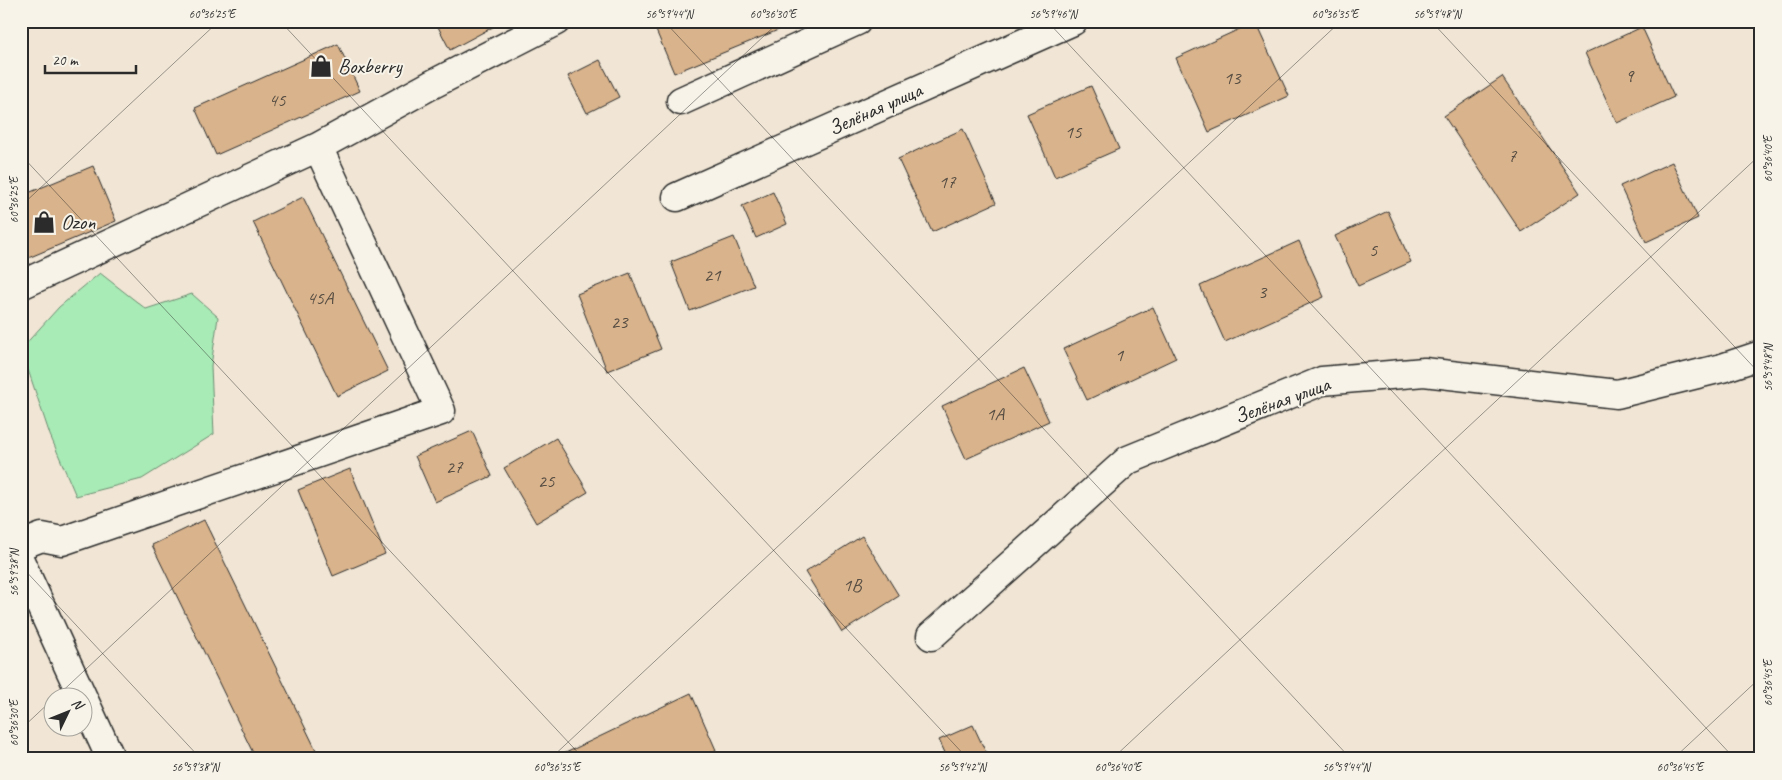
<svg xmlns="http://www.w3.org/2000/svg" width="1782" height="780" viewBox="0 0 1782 780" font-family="Caveat,sans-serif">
  <rect width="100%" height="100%" fill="#f1e6d5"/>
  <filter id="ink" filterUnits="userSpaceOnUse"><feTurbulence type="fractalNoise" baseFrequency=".02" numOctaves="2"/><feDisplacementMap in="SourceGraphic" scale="10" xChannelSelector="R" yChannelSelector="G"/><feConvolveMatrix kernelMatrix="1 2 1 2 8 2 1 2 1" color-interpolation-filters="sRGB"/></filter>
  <g filter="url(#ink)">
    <path fill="#a8ebb6" stroke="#6a8b70" d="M100,273l46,36 46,-15 26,23 -7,49 3,68 -72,45 -66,17 -26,-61 -29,-86 38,-42z"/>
    <path fill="#d9b38b" stroke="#2b2b2b" d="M435,21h69l-54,29z
      M652,21h148l-126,52z
      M1255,22l34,74 -80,36 -33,-74z
      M1642,27l32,70 -57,26 -32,-70z
      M338,44l22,47 -144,64 -21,-47z
      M600,60l19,37 -32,16 -19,-37z
      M1502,77l78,116 -59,39 -77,-116z
      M1091,86l28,63 -64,28 -28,-63z
      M963,129l33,74 -64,29 -34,-73z
      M1672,162l26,56 -52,24 -26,-56z
      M93,166l23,55 -95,40v-65z
      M773,192l14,32 -31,14 -14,-32z
      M303,197l85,174 -51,25 -84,-174z
      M1388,211l23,51 -53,24 -23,-50z
      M734,237l20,49 -64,25 -19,-49z
      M1299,241l25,56 -99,45 -25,-56z
      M630,273l31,76 -54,22 -30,-77z
      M1153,307l23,51 -89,42 -24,-51z
      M1024,368l25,53 -83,38 -24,-53z
      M472,431l20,45 -57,26 -20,-46z
      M556,438l32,54 -52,31 -32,-55z
      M350,469l35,85 -52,22 -35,-86z
      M204,520l114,234 -10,5h-52l-104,-214z
      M862,536l37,60 -57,36 -37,-60z
      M691,693l25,57 -19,9h-144z
      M973,725l16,34h-41l-9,-19z"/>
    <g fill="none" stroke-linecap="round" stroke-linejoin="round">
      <defs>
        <path id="minor" d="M681,101l176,-80
          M677,197l396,-176
          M21,285l297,-138 113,-62 125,-64
          M21,545l21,-8 20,4 379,-130 -123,-264
          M21,563l90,196
          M931,636l197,-176 194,-79 102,-9 193,22 105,-26 39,-13"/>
      </defs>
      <use href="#minor" stroke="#2b2b2b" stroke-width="31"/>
      <use href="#minor" stroke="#f7f3e8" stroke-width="28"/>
    </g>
  </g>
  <path fill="none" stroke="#2b2b2b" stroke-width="1" stroke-opacity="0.45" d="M280,21l688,738M664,21l687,738M1047,21l688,738M1431,21l330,354M21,155l563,604M21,206l198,-185M21,566l180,193M55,698l725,-677M21,729l31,-29M550,759l791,-738M1112,759l649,-605M1673,759l88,-82"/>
  <defs>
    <symbol id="shop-bare" viewBox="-9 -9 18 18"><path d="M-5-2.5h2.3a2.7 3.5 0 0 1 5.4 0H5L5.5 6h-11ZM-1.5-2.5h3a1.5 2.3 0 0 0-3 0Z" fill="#2b2b2b" stroke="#f7f3e8" stroke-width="2.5" paint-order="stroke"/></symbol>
  </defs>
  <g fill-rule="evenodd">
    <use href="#shop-bare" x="305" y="50" width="32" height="32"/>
    <use href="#shop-bare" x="28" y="206" width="32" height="32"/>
  </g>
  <g text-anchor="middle" stroke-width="4" stroke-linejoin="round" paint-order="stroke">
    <g font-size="19" fill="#564d43">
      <text x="1629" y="82">9</text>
      <text x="1232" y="84">13</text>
      <text x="277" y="106">45</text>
      <text x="1073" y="138">15</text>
      <text x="1512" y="162">7</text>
      <text x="947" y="188">17</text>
      <text x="1373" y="256">5</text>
      <text x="712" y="281">21</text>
      <text x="1262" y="298">3</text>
      <text x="320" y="304">45А</text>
      <text x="619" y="328">23</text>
      <text x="1119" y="361">1</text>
      <text x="995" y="420">1А</text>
      <text x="454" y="473">27</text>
      <text x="546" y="487">25</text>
      <text x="852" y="591">1В</text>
    </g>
    <g font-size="21" fill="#2b2b2b" stroke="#f7f3e8" text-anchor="start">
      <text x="338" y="73">Boxberry</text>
      <text x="61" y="229">Ozon</text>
    </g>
    <g font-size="21" fill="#2b2b2b" stroke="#f7f3e8">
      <text transform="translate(875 109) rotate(-24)" y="7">Зелёная улица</text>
      <text transform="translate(1282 400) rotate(-20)" y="7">Зелёная улица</text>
    </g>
  </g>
  <rect width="1782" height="780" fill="none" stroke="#f7f3e8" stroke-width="55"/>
  <g transform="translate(68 712) rotate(47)"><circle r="24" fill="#f7f3e8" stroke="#a5a39c"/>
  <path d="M0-4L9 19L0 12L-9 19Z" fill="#2b2b2b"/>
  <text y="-8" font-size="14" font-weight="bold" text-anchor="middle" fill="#2b2b2b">N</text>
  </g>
  <path d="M45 65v8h91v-8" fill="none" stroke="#2b2b2b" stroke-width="2.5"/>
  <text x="52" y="65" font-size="15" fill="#2b2b2b" stroke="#f7f3e8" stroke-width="4" paint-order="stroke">20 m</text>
  <rect x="28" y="28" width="1726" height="724" fill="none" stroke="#2b2b2b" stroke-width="2"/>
  <g font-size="12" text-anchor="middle" fill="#2b2b2b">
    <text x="212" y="18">60°36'25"E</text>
    <text x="669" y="18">56°59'44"N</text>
    <text x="773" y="18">60°36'30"E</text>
    <text x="1053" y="18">56°59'46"N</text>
    <text x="1335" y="18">60°36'35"E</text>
    <text x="1437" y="18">56°59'48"N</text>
    <text transform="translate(1768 159) rotate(-90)" y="4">60°36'40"E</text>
    <text transform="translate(14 200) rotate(-90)" y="4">60°36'25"E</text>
    <text transform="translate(1768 368) rotate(-90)" y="4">56°59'48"N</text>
    <text transform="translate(14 573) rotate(-90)" y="4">56°59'38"N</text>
    <text transform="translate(1768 683) rotate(-90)" y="4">60°36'45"E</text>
    <text transform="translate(14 723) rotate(-90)" y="4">60°36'30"E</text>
    <text x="195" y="771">56°59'38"N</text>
    <text x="557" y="771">60°36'35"E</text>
    <text x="962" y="771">56°59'42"N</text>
    <text x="1118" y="771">60°36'40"E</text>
    <text x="1346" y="771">56°59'44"N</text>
    <text x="1680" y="771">60°36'45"E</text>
  </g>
</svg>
